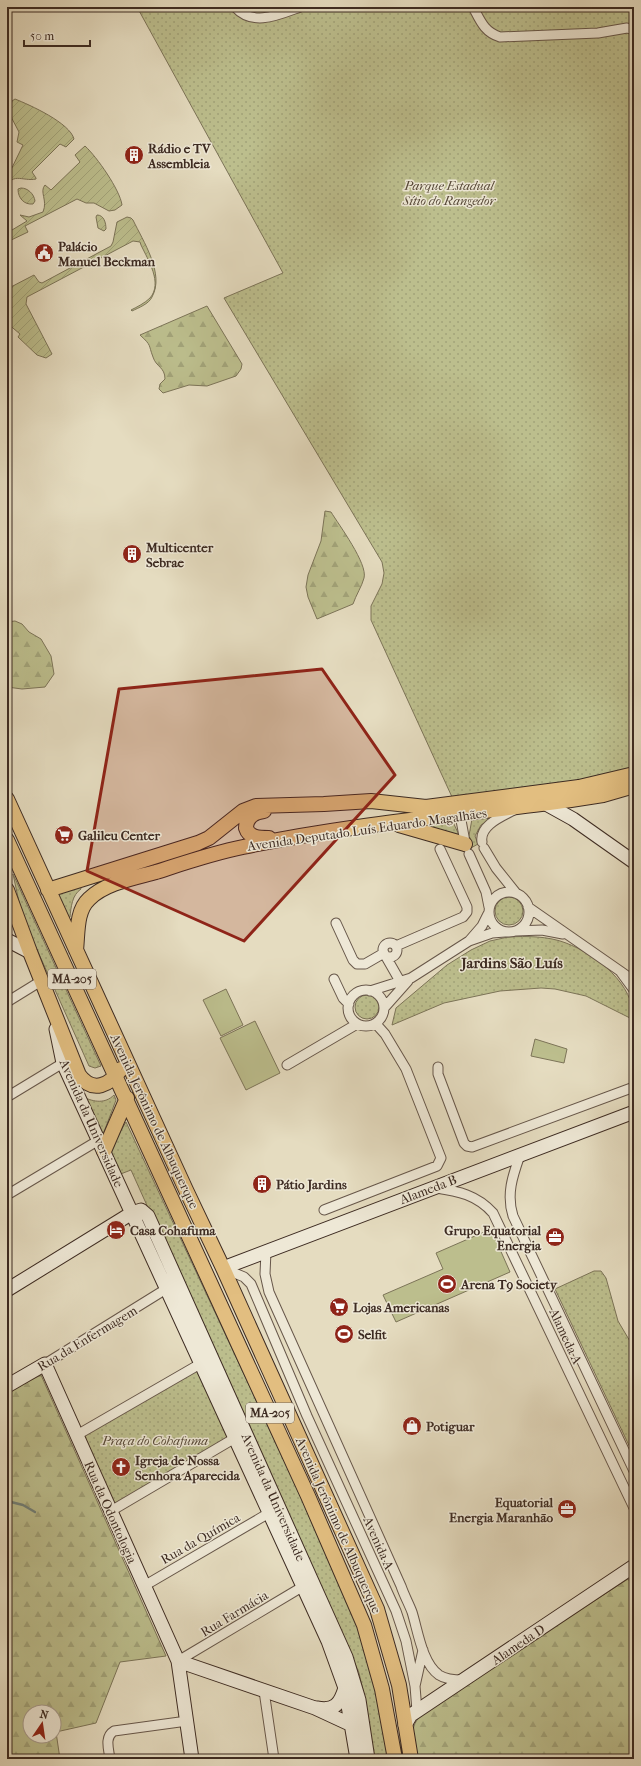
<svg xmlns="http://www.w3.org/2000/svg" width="641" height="1766" viewBox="0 0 641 1766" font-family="'IM FELL French Canon',serif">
  <defs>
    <pattern id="grass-dots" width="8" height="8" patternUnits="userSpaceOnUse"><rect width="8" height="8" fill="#bcbe8d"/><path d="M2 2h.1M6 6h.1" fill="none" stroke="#a2a379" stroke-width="1.8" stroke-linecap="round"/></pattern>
    <pattern id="forest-firs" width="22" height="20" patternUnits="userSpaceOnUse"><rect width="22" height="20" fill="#bcbe8d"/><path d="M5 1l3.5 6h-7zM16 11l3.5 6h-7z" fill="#a2a379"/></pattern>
    <pattern id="garden-furrows" width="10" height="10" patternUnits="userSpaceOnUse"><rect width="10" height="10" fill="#bcbe8d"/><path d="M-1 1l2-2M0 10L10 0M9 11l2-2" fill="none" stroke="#a2a379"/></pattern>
  </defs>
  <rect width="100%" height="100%" fill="#e5dcc0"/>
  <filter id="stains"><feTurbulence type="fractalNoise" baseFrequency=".005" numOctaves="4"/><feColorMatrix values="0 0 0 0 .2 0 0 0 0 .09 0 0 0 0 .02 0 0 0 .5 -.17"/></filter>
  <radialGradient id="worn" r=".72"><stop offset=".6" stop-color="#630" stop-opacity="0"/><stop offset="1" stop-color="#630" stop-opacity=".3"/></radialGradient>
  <path fill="url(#grass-dots)" stroke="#7c7458" d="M137,7h497v760l-51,15 -131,15 -81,-177v-14l11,-22 2,-11 -2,-11 -158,-264 59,-25z
    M498,815l-17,10 -6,11 3,8 -7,4 -3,-7 4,-22z
    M453,822l6,13 -47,-8z
    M13,874l88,192 -6,2 -6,-2 -67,-150z
    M80,886l1,3c-9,6 -10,18 -11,28l-2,1 -11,-24z
    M495 911a14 14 0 1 1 28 0a14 14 0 1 1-28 0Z
    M508,937c19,-1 40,-1 58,6 31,12 68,41 68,77l-48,-24 -31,-7 -14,-1 -41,3 -56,12 -52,22 4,-17 51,-43 24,-15 19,-9z
    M355 1007a12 12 0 1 1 24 0a12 12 0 1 1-24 0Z
    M114,1095l2,5 -14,37 -19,-40c11,5 22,7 31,-2z
    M126,1122l165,353 68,154 15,46 15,84h-16l-9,-65 -5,-21 -18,-43 -27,-54 -183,-406 -13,5 -10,-23z
    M594,1271h7l5,7 12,43 16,27v108l-79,-167z
    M200,1368l35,75 -125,68 -34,-75z"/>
  <path fill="url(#forest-firs)" stroke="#7c7458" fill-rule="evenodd" d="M207,306l35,58 -1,5 -5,7 -29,10 -18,-1 -26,8 -4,-4 1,-5 5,-5c0,-12 -9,-12 -12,-22 -5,-13 -1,-11 -13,-22z
    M325,511l6,1c8,13 37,52 33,66 -2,8 -8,17 -11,26l-36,15 -9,-22 -2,-10 2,-12 13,-34z
    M15,621l7,3 7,8 12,7 10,17 3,18 -9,13 -23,2 -15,-2v-65z
    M41,1375l125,281 -46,6 -24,61 -40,9 4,27h-53v-367zM30,1712h24v24h-24z
    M628,1579l6,9v171h-217c-4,-25 -10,-32 10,-50z"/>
  <path fill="url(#garden-furrows)" stroke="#7c7458" d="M15,99c15,6 55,24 59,40l-8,8 -6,-3 -28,28 4,6v1c-13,3 -27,-9 -29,13v-14l16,-33 -6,-3 2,-10 -10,-19 3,-12z
    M85,146c12,11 35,44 37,59l-7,5 -6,1 -15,-8h-8l-9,-4 -52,27 3,6 -21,10v-9l20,-12 -7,-6 9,2 14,-5c5,-12 -4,-20 2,-27l6,5 29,-28 -5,-7z
    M21,188c7,0 13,6 14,13l-2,3c-9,1 -15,-6 -15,-15z
    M97,215c7,0 9,8 9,14l-2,2 -6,-3 -2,-11z
    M127,217l4,1 2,2c10,21 32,54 19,77 -3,7 -14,11 -20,14l-1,-1c6,-3 14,-7 19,-12 13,-15 -2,-38 -9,-53l-1,-3 -7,-1 -106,56 -1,7 26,50 -6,4 -9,-3 -19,-18 2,-3 -13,-11v-34l27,-14 5,7 3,1 69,-37 2,-4 4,-20z"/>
  <path fill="#bcbe8d" stroke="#7c7458" d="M226,989l17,36 -22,11 -18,-36z
    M255,1021l25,52 -34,17 -26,-52z
    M535,1039l32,10 -3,14 -33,-7z
    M491,1229l19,43 -114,50 -13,-27 60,-26 -7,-16z"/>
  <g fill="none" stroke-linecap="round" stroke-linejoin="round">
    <path stroke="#72817a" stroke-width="2.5" d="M7,1501l16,4 12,7"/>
    <defs>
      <path id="street" d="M235,7c18,20 43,8 65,0
        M473,7c7,13 11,25 27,30l98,-4 29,-5 7,2
        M460,815l6,32
        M482,842c-3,-17 21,-26 34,-33
        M484,848l12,20 20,25
        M469,854l17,38 3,15
        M489 912a20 20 0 1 1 40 0a20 20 0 1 1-40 0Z
        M528,907l92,64
        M488,914l-6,12 -13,15 23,-8 13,-1
        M336,923l17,37 4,4h8l19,-11
        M516,931l26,-1 21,4
        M383 950a7 7 0 1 1 14 0a7 7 0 1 1-14 0Z
        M396,946l67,-29 4,-5v-5l-27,-58
        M385,955l16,28
        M334,979l9,19 6,6
        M634,981l-14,-10 14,19
        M348 1008a18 18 0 1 1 36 0a18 18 0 1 1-36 0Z
        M370,991l41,-13 58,-37
        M7,1002l34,-21
        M384,1008l24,-27
        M287,1065l70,-41
        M438,1067v7l26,69 3,3 5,1 162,-60
        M7,1097l56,-34
        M520,1155c-7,20 -14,39 -7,61l121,255
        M436,1188c22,3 41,7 57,25l141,295
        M7,1195l92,-55
        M324,1210l113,-44 4,-8 -35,-89 -21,-35 -9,-10
        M266,1251l-1,23 4,18 132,294c3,9 8,18 11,26 6,19 10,51 27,63 6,4 16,5 24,5
        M223,1268l21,9 7,7 56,132 89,195 10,30 9,45
        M45,1364l121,-75
        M77,1435l123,-71
        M111,1511l124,-73
        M144,1586l125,-73
        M178,1661l124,-74
        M264,1691l10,68
        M417,1711l-2,-25 8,-36
        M110,1759c-1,-9 -6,-22 4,-28l73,-10"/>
      <path id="secondary" d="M546,804l27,15 61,43
        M7,940l23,12
        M56,1029l7,34 265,578 17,47 12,71
        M223,1268l411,-156
        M7,1290l125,-77 9,-3 7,6 198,441 13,43 9,59
        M7,1386l38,-22 133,297 14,98
        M178,1661l137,47 41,19
        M317,1708c18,3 23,-4 28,-20
        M405,1725l6,-10 223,-149"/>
      <path id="primary" d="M7,799l179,391 37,78 154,341 22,76 12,74
        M264,811c-10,1 -18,6 -18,17 3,10 13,10 23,10
        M399,825l66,19
        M7,840l301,656 56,129 18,64 13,70
        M7,890l23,62 49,123c14,19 31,10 42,-6
        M48,890l150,-47 11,-5 34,-27 13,-5 68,-2 47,-3 55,6 153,-20 55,-13
        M76,950c2,-17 0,-39 13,-51 16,-16 45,-21 67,-27 28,-9 57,-19 87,-25 107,-23 219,-32 328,-47l32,-5 31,-9
        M104,1151l23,-53"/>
    </defs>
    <use href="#street" stroke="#67574a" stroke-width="11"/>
    <use href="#secondary" stroke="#3d2b22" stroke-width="15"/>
    <use href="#primary" stroke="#3d2b22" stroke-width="16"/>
    <use href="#street" stroke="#eee8d6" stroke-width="9"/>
    <use href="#secondary" stroke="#eee8d6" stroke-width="13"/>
    <use href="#primary" stroke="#e2be80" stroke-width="14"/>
  </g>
  <path fill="#8f2418" fill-opacity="0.2" stroke="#8f2418" stroke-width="3" stroke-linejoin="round" d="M322,669l73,106 -151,166 -157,-70 32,-182z"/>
  <defs>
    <symbol id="building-disc" viewBox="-11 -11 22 22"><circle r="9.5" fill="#8f2418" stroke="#eee8d6"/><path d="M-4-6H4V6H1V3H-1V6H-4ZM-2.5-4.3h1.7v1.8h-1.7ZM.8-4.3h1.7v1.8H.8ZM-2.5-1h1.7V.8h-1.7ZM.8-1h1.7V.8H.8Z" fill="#fff"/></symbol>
    <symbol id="civic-disc" viewBox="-11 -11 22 22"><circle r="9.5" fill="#8f2418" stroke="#eee8d6"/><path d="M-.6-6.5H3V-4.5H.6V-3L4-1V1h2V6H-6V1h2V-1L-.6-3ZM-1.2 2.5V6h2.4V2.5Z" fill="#fff"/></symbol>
    <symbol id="supermarket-disc" viewBox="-11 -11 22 22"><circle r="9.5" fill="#8f2418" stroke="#eee8d6"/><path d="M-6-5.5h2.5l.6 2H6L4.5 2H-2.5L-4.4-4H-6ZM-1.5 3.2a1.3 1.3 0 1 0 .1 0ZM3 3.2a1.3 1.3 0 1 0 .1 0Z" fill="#fff"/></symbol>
    <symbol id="hotel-disc" viewBox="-11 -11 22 22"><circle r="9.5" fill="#8f2418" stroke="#eee8d6"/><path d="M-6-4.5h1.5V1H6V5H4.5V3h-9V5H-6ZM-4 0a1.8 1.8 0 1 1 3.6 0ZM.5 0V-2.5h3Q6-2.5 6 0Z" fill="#fff"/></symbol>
    <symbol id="office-disc" viewBox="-11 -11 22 22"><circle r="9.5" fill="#8f2418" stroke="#eee8d6"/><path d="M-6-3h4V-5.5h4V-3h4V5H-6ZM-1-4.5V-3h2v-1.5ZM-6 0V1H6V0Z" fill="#fff"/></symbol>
    <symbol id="stadium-disc" viewBox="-11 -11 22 22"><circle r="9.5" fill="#8f2418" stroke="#eee8d6"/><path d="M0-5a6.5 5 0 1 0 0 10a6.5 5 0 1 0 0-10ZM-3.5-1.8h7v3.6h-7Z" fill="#fff"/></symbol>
    <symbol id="shop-disc" viewBox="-11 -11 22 22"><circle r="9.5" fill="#8f2418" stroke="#eee8d6"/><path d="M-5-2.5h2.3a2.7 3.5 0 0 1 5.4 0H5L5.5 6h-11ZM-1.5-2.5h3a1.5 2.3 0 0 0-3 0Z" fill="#fff"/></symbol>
    <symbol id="church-disc" viewBox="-11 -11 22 22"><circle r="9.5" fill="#8f2418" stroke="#eee8d6"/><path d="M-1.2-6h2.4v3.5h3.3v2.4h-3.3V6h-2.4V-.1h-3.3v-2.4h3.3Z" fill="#fff"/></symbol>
  </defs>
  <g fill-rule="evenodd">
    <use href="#building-disc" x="123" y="144" width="22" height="22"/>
    <use href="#civic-disc" x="33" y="242" width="22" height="22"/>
    <use href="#building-disc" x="121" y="543" width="22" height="22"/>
    <use href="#supermarket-disc" x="53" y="824" width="22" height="22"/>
    <use href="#building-disc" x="251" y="1173" width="22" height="22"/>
    <use href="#hotel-disc" x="105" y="1219" width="22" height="22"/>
    <use href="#office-disc" x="544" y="1226" width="22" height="22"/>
    <use href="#stadium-disc" x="436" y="1273" width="22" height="22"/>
    <use href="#supermarket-disc" x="328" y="1296" width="22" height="22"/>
    <use href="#stadium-disc" x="333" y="1323" width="22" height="22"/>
    <use href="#shop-disc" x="401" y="1415" width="22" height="22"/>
    <use href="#church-disc" x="110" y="1456" width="22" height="22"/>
    <use href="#office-disc" x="556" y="1498" width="22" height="22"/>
  </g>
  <g text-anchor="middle" stroke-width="3" stroke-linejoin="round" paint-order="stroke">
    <g fill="#eee8d6" stroke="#726458" stroke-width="1">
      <rect x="48" y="969" width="48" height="20" rx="3"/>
      <rect x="246" y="1403" width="48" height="20" rx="3"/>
    </g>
    <g font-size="12" font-weight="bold" fill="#3d2b22">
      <text x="72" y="983">MA-205</text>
      <text x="270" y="1417">MA-205</text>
    </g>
    <g font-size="13" font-weight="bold" fill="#3d2b22" stroke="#eee8d6" text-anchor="start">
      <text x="148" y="153">Rádio e TV<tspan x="148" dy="15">Assembleia</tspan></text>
      <text x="58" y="251">Palácio<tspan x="58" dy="15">Manuel Beckman</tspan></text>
      <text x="146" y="552">Multicenter<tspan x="146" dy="15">Sebrae</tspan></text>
      <text x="78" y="840">Galileu Center</text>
      <text x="276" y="1189">Pátio Jardins</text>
      <text x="130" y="1235">Casa Cohafuma</text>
      <text x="541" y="1235" text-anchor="end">Grupo Equatorial<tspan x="541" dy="15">Energia</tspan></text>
      <text x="461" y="1289">Arena T9 Society</text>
      <text x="353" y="1312">Lojas Americanas</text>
      <text x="358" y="1339">Selfit</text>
      <text x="426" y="1431">Potiguar</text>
      <text x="135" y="1465">Igreja de Nossa<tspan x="135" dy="15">Senhora Aparecida</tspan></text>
      <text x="553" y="1507" text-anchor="end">Equatorial<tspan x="553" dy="15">Energia Maranhão</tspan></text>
    </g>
    <g font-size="13" font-style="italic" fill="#564837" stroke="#eee8d6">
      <text x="449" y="190">Parque Estadual<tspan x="449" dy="15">Sítio do Rangedor</tspan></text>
      <text x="155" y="1445">Praça do Cohafuma</text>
    </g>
    <g font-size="13" fill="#3d2b22" stroke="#eee8d6">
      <text transform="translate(367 829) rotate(-8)" y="5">Avenida Deputado Luís Eduardo Magalhães</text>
      <text transform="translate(155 1121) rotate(65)" y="5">Avenida Jerônimo de Albuquerque</text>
      <text transform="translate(92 1123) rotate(66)" y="5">Avenida da Universidade</text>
      <text transform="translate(428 1189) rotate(-21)" y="5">Alameda B</text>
      <text transform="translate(566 1336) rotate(65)" y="5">Alameda A</text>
      <text transform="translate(87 1338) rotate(-31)" y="5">Rua da Enfermagem</text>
      <text transform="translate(274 1497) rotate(66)" y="5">Avenida da Universidade</text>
      <text transform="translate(111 1512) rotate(66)" y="5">Rua da Odontologia</text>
      <text transform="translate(339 1525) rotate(66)" y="5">Avenida Jerônimo de Albuquerque</text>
      <text transform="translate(200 1538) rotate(-30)" y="5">Rua da Química</text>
      <text transform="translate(379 1543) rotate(66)" y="5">Avenida A</text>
      <text transform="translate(234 1613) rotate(-31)" y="5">Rua Farmácia</text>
      <text transform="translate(518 1644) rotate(-34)" y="5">Alameda D</text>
    </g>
    <g font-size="15" font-weight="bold" fill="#3d2b22" stroke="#eee8d6">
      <text x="512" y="968">Jardins São Luís</text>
    </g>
  </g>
  <rect width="641" height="1766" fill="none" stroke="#e5dcc0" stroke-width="24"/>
  <rect x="8" y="8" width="625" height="1750" fill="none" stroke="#3d2b22" stroke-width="2"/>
  <rect x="12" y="12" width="617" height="1742" fill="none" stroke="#3d2b22"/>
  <g transform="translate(42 1724) rotate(13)"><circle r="19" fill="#eee8d6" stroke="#a79c8e"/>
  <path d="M0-3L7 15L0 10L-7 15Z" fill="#8f2418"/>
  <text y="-6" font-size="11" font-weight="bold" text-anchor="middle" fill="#3d2b22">N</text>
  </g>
  <path d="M24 40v6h66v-6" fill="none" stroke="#3d2b22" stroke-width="2"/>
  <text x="30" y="40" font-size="12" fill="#3d2b22" stroke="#eee8d6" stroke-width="3" paint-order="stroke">50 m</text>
  <rect width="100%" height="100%" filter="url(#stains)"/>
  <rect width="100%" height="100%" fill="url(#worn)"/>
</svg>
